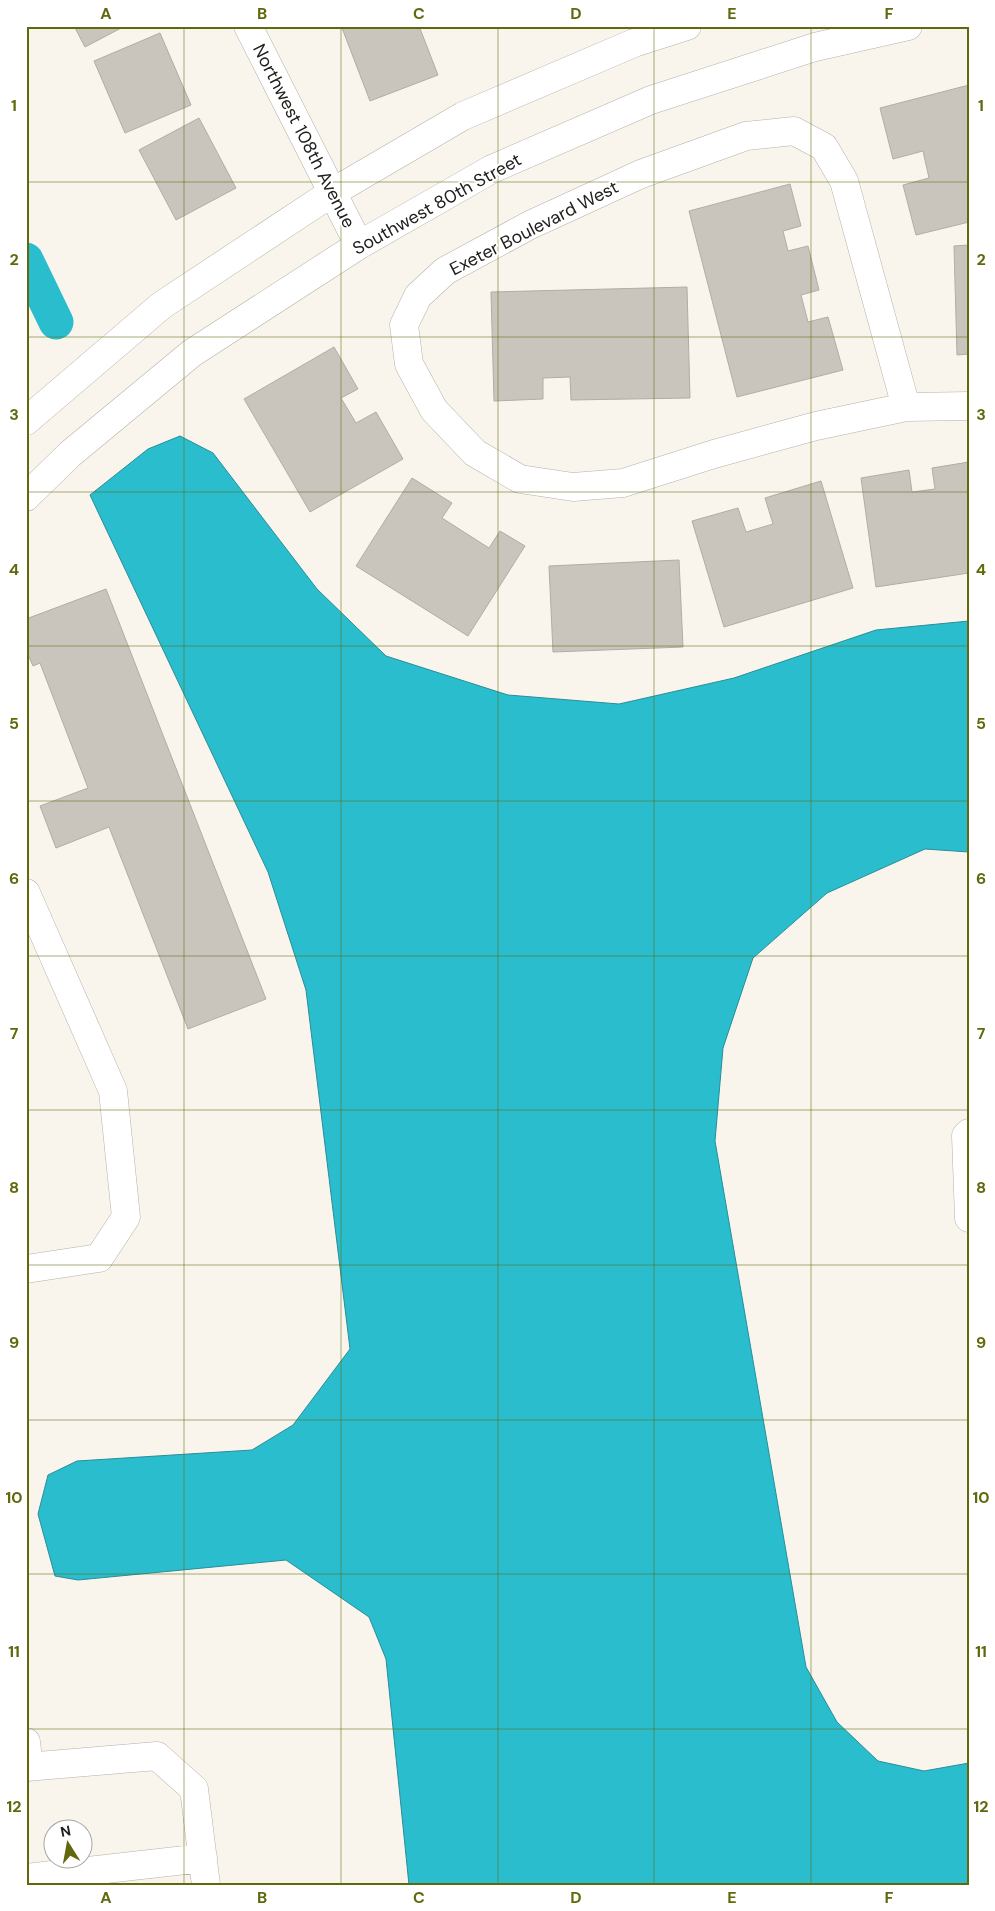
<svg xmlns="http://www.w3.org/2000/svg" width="995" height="1911" viewBox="0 0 995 1911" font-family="'DM Sans',sans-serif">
  <rect width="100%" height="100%" fill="#f9f5ed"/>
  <path fill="#2abdce" stroke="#288e99" d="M180,436l33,17 104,136 69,67 122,39 111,9 115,-26 142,-48 93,-9v231l-44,-3 -98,44 -74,65 -30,90 -8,93 91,526 31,55 41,39 46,10 45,-8v122h-560l-23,-226 -17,-42 -83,-57 -208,20 -23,-4 -17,-62 10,-39 29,-14 175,-11 41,-25 57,-76 -44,-359 -38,-118 -178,-377 58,-46z"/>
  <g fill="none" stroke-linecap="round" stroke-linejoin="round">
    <path stroke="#2abdce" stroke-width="35" d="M26,260l30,62"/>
  </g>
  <path fill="#c9c5bd" stroke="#b1ada5" d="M74,26h51l-40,21z
    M347,26h72l19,49 -68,26 -28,-73z
    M160,33l31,72 -66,28 -31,-72z
    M969,85v137l-53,13 -13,-50 26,-7 -6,-27 -30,8 -13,-51z
    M199,118l37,70 -60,32 -37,-70z
    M790,184l11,42 -18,5 5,20 20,-5 11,44 -18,5 7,27 20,-5 15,53 -106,27 -48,-186z
    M969,245v109l-12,1 -3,-109z
    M687,287l3,111 -119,2 -1,-23 -27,1v21l-49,2 -3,-109z
    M334,347l24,42 -17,9 15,25 20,-11 27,47 -93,53 -66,-113z
    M969,462v111l-93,14 -15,-109 48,-8 3,22 23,-3 -3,-21z
    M412,478l40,25 -10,15 47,30 11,-17 25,15 -57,90 -112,-70z
    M821,481l32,107 -129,39 -32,-106 46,-13 8,24 27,-8 -8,-26z
    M679,560l4,87 -130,5 -4,-86z
    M106,589l160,410 -78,30 -79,-202 -53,21 -16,-42 48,-18 -48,-125 -7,3 -7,-16v-31z"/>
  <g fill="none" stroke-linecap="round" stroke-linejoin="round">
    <defs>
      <path id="minor" d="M248,26l111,219
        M906,407l-62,-226 -20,-34 -30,-16 -48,5 -105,38 -111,51 -85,46 -27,25 -14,29 5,39 25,46 41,43 45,26 53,8 50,-4 91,-29 102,-28 90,-19 63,-1
        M26,421l136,-116 171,-113 130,-76 171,-73 53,-17
        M26,497l44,-43 122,-101 167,-108 133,-76 159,-69 164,-53 93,-21
        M26,893l87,198 13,126 -27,41 -73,11
        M969,1133l-3,3 3,82
        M26,1742l3,25
        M26,1767l131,-11 37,33 12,96
        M26,1878l177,-20"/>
    </defs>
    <use href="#minor" stroke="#b5b1aa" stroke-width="29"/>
    <use href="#minor" stroke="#fff" stroke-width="28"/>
  </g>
  <path fill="none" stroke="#61690c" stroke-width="1" stroke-opacity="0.55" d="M184,26v1859M341,26v1859M498,26v1859M654,26v1859M811,26v1859M26,182h943M26,337h943M26,492h943M26,646h943M26,801h943M26,956h943M26,1110h943M26,1265h943M26,1420h943M26,1574h943M26,1729h943"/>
  <g text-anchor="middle" stroke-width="4" stroke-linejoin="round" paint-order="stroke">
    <g font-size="18" fill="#22201e" stroke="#fff">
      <text transform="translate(304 136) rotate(63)" y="6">Northwest 108th Avenue</text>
      <text transform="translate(437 204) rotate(-29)" y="6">Southwest 80th Street</text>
      <text transform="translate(534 228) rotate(-27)" y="6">Exeter Boulevard West</text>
    </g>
  </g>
  <rect width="995" height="1911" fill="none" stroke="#ffffff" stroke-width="55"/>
  <g transform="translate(68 1844) rotate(349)"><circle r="24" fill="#ffffff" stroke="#a7a6a5"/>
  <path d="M0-4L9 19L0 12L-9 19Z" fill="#61690c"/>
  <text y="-8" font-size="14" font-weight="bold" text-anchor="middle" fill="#22201e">N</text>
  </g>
  <rect x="28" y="28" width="940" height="1856" fill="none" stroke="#61690c" stroke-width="2"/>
  <g font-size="16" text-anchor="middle" font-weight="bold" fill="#61690c">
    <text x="106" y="19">A</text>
    <text x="262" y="19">B</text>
    <text x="419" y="19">C</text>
    <text x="576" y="19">D</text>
    <text x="732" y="19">E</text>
    <text x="889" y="19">F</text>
    <text x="14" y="111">1</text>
    <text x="981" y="111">1</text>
    <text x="14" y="265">2</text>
    <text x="981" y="265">2</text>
    <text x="14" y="420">3</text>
    <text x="981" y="420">3</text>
    <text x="14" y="575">4</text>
    <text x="981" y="575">4</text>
    <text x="14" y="729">5</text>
    <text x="981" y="729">5</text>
    <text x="14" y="884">6</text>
    <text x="981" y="884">6</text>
    <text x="14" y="1039">7</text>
    <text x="981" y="1039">7</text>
    <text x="14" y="1193">8</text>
    <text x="981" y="1193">8</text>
    <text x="14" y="1348">9</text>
    <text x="981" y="1348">9</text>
    <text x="14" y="1503">10</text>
    <text x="981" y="1503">10</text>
    <text x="14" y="1657">11</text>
    <text x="981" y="1657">11</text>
    <text x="14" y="1812">12</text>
    <text x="981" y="1812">12</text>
    <text x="106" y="1903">A</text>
    <text x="262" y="1903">B</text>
    <text x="419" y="1903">C</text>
    <text x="576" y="1903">D</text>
    <text x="732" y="1903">E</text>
    <text x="889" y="1903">F</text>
  </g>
</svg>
